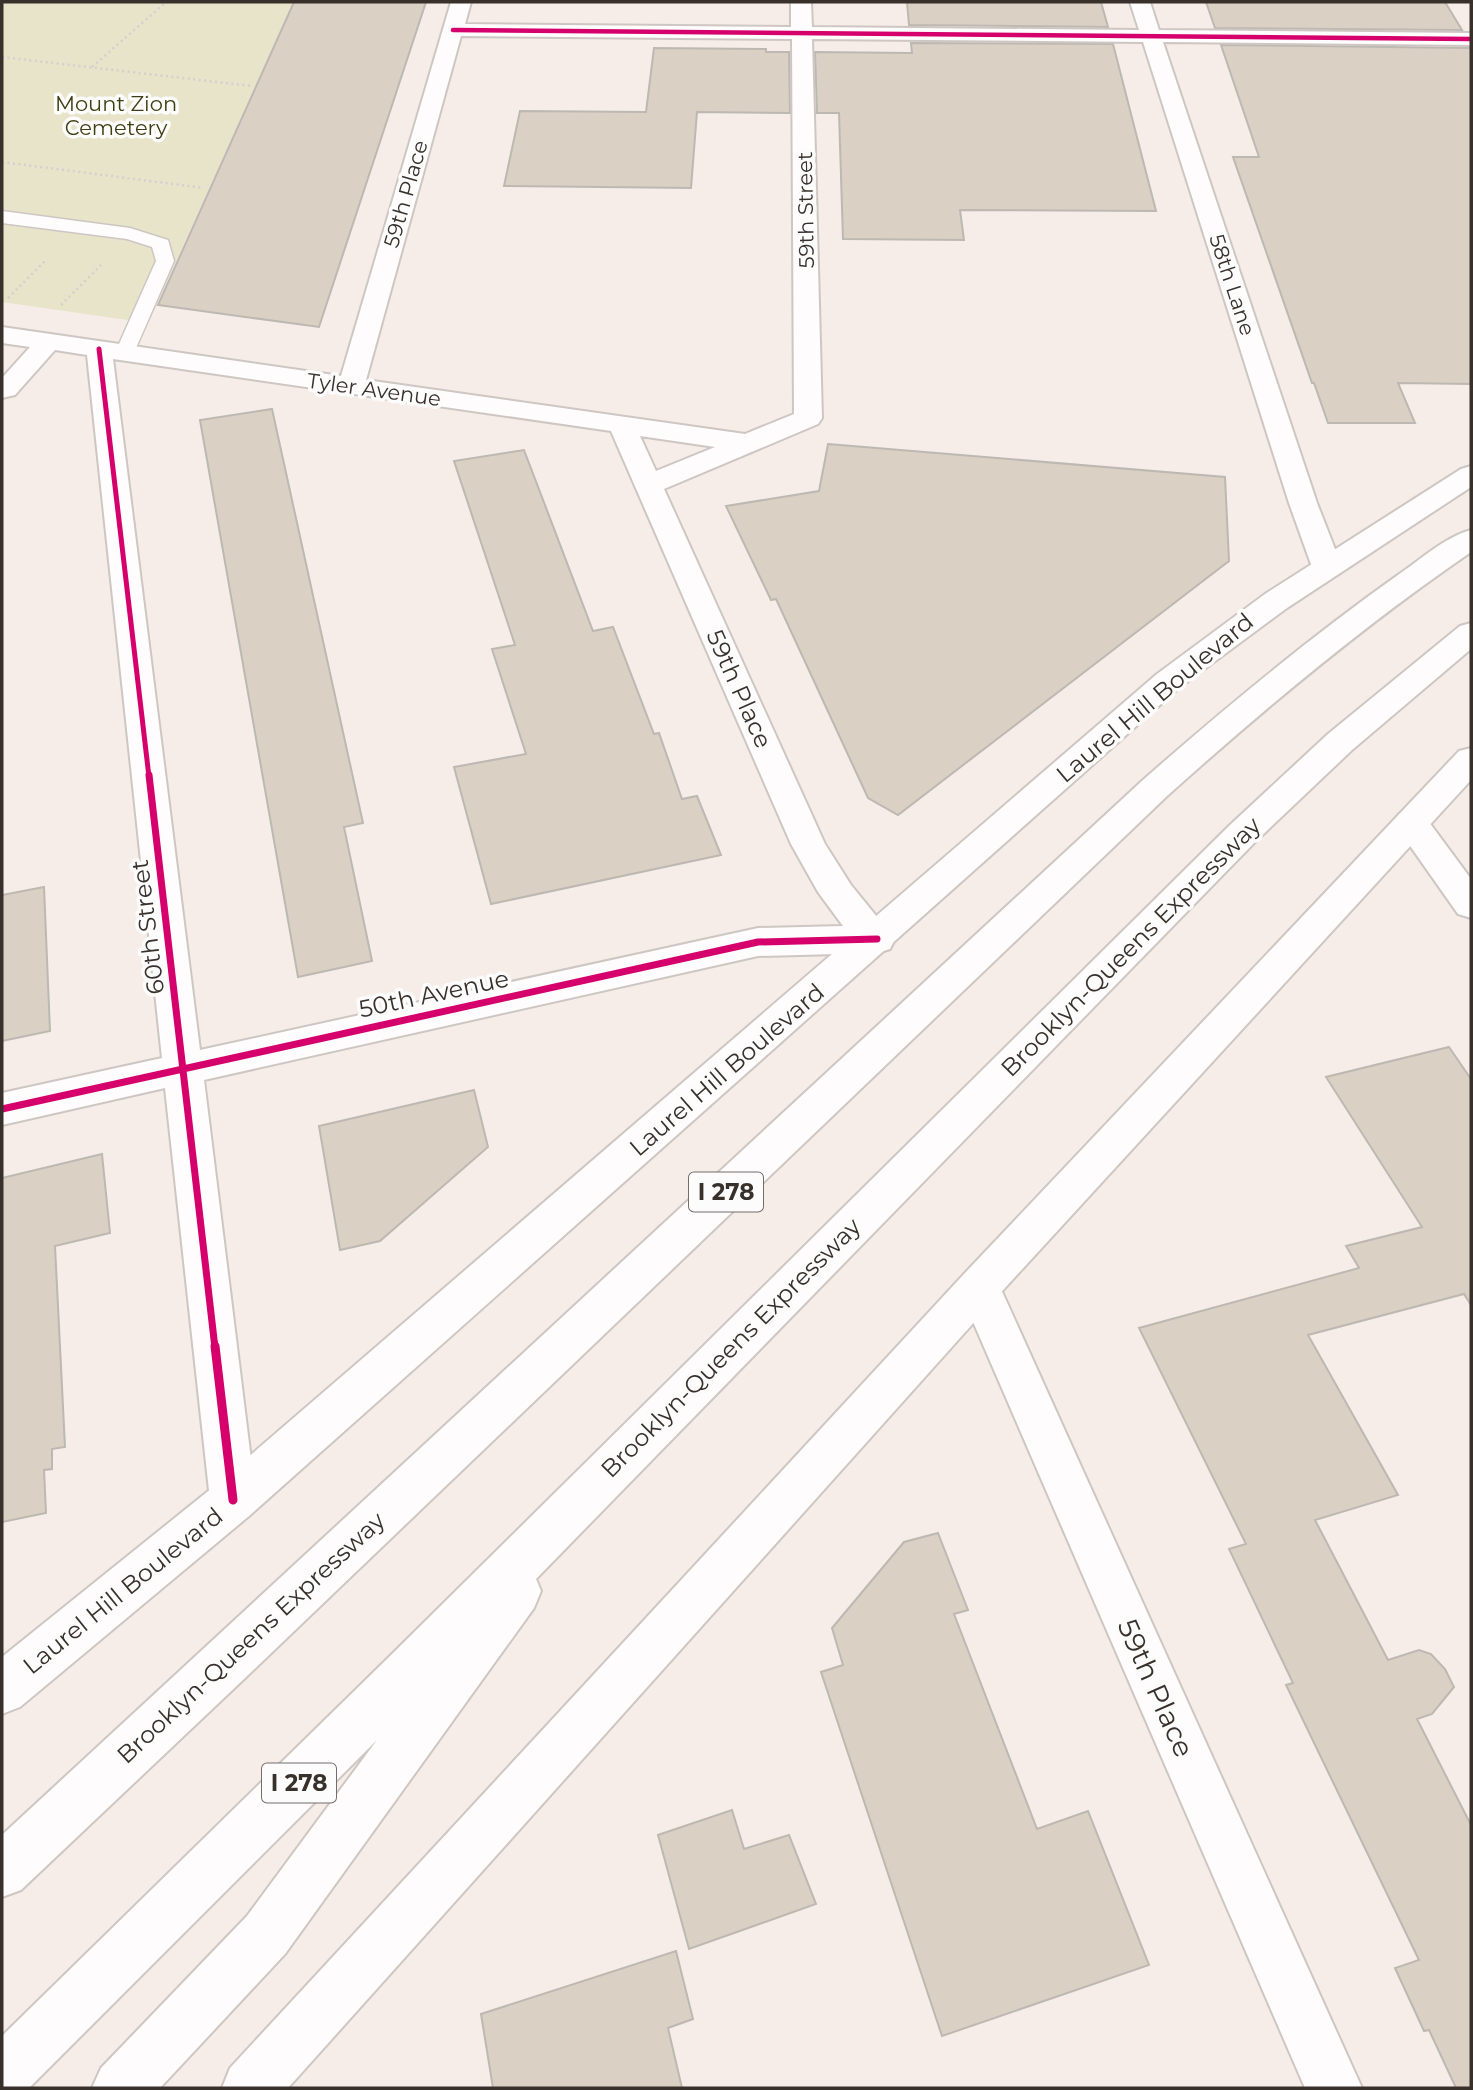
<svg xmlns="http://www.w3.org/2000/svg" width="1473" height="2090" viewBox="0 0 1473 2090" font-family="Montserrat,sans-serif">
  <rect width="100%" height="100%" fill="#f6ede8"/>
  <path fill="#e7e4ca" d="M2,2h292l-146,321 -146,-21z"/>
  <path fill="#dad0c4" stroke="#bdb8b2" stroke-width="2" d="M294,2h132l-107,325 -161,-22z
    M907,2h194l7,25 -199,-2z
    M1206,2h239l17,28 -247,-2z
    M911,43l202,1 43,167 -196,-1 4,30 -121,-1 -4,-126h-22l-2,-61 97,1z
    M1221,45l250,3v336l-73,-1 17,40h-87l-14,-40h-2l-79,-226h26z
    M654,48l112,1v3h23l1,61 -93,-1 -6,76 -187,-2 16,-75 126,1z
    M272,409l91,414 -19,4 28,134 -74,16 -98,-557z
    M828,444l397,33 4,84 -331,254 -30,-17 -92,-199 -5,1 -45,-94 93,-15z
    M524,450l69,181 20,-4 41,107 5,-1 23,66 15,-3 24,59 -230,49 -37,-137 72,-13 -34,-105 23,-4 -61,-184z
    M44,887l6,144 -48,10v-146z
    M1449,1047l22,32v226l-7,-11 -156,41 90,160 -83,25 73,140 31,-10 12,4 14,15 9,18 -22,27 -15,5 54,106v263h-15l-27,-58 -5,1 -29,-63 24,-8 -133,-275 7,-2 -64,-134 17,-5 -107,-216 220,-60 -13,-22 76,-19 -96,-150z
    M474,1090l14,57 -108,94 -40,9 -21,-124z
    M102,1154l8,79 -55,13 10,201 -13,2v20l-8,1 2,43 -44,9v-344z
    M938,1533l30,77 -14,4 83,215 51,-18 61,154 -207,71 -121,-364 22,-7 -11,-37 72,-86z
    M732,1810l12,39 45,-14 27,69 -127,45 -31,-114z
    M676,1951l17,68 -25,9 14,60h-189l-12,-74z"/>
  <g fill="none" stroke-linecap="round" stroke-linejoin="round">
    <defs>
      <path id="service" d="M2,211l128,17 38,12 6,21 -42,96h-14l-3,-4 41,-92 -4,-14 -25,-8 -125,-16z"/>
      <path id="minor" d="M451,2h20l-6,22 326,3v-25h20l1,25 327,3 -9,-28h20l9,28 312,3v12l-308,-3 154,461 25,64 -4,7 -11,2 -11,-2 -4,-7 -23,-64 -146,-461 -331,-3 10,379 -4,6 -154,65 161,355 26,41 44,54 -5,10 -13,4 -119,3 -554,124 52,420 -7,16 -16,6 -16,-6 -7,-16 -45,-412 -163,37v-32l160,-35 -75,-703 -32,-5 -40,45 -13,3v-20l28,-31 -28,-4v-16l339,49zM461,36l331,3 2,375 -49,20 -379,-54zM113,359l498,72 180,413 27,48 25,34 -85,2 -558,122zM640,436l75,11 -59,24z
        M1411,811l12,3 48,65v39l-13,-4 -64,-91 5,-9z
        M979,1268l15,6 6,13 362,801h-57l-347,-801 6,-13z"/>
      <path id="secondary" d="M1471,466v21l-184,121 -108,80 -930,828 -229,191 -18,7v-57l215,-173 940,-810 108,-80 196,-125z
        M1471,748v32l-477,520 -706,788h-66l8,-20 734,-794 495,-523z"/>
      <path id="motorway" d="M1471,530v22c-108,74 -207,157 -304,244l-923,883 -223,211 -19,7v-62l1141,-1055c82,-72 166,-142 255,-205 22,-15 47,-38 73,-45z
        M1471,623v26l-119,101 -98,93 -718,736 5,12 -7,17 -249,346 -125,134h-68l9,-20 146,-152 130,-176 -348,348h-27v-52l386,-378 842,-833 98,-91 132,-108z"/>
    </defs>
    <use href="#service" stroke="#cec6c2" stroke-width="3"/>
    <use href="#minor" stroke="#cec6c2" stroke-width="4"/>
    <use href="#secondary" stroke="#cec6c2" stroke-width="4"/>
    <use href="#motorway" stroke="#cec6c2" stroke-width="4"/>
    <path stroke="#d3d0cf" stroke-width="2.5" stroke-dasharray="2 3.5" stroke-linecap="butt" d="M2,57l249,29
      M92,67l74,-65
      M2,162l202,26
      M8,298l38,-38
      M61,305l40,-40"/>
    <use href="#service" fill="#fefcfc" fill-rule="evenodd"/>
    <use href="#minor" fill="#fefcfc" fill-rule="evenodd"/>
    <use href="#secondary" fill="#fefcfc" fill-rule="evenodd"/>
    <use href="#motorway" fill="#fefcfc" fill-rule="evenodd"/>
    <defs>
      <path id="cycleway-far3" d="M453,30l1018,9"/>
      <path id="cycleway-far2" d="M99,349l50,428"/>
      <path id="cycleway-far1" d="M149,775l66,573
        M2,1109l756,-167 119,-3"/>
      <path id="cycleway" d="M215,1346l18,154"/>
    </defs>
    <use href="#cycleway-far3" stroke="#fcfcfc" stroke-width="7"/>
    <use href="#cycleway-far2" stroke="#fcfcfc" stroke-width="9"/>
    <use href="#cycleway-far1" stroke="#fcfcfc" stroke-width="11"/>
    <use href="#cycleway" stroke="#fcfcfc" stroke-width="13"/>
    <use href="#cycleway-far3" stroke="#d6006c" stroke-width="4.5"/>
    <use href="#cycleway-far2" stroke="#d6006c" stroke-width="5"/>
    <use href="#cycleway-far1" stroke="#d6006c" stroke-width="7"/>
    <use href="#cycleway" stroke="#d6006c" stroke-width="9"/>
  </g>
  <g text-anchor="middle" stroke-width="7" stroke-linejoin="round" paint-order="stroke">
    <g font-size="21" fill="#3e3e10" stroke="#fcfcfc">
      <text x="116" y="111">Mount Zion<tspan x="116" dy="24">Cemetery</tspan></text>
    </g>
    <g font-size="21" fill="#38302b" stroke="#fcfcfc">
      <text transform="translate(406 194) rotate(-74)" y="7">59th Place</text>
      <text transform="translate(806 210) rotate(-91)" y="7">59th Street</text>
      <text transform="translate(1232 285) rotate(72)" y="7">58th Lane</text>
      <text transform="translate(374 390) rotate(8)" y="7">Tyler Avenue</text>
    </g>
    <g fill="#fcfcfc" stroke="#736d6a" stroke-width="2">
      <rect x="689" y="1172.5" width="74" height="39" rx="5"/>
      <rect x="262" y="1763.5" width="74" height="39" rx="5"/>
    </g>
    <g font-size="23" font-weight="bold" fill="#38302b">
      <text x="726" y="1200">I 278</text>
      <text x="299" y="1791">I 278</text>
    </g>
    <g font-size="24" fill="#38302b" stroke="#fcfcfc">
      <text transform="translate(739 689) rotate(66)" y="8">59th Place</text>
      <text transform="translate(1155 698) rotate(-40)" y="8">Laurel Hill Boulevard</text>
      <text transform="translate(148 927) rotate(-97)" y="8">60th Street</text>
      <text transform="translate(1131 947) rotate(-45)" y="8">Brooklyn-Queens Expressway</text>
      <text transform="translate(434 994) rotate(-12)" y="8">50th Avenue</text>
      <text transform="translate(727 1070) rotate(-41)" y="8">Laurel Hill Boulevard</text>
      <text transform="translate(731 1348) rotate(-45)" y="8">Brooklyn-Queens Expressway</text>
      <text transform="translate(123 1591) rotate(-39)" y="8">Laurel Hill Boulevard</text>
      <text transform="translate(251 1638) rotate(-43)" y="8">Brooklyn-Queens Expressway</text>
    </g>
    <g font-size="28" fill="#38302b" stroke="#fcfcfc">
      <text transform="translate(1156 1688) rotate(66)" y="10">59th Place</text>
    </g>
  </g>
  <rect width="1473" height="2090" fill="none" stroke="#38302b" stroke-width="7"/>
</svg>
